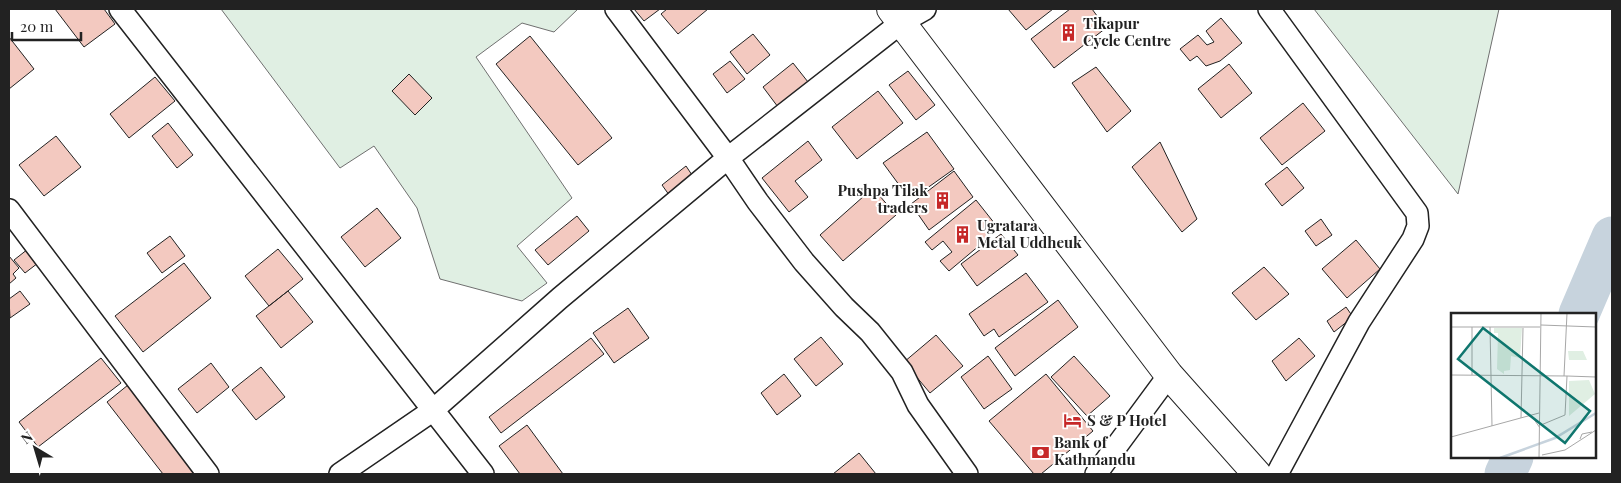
<svg xmlns="http://www.w3.org/2000/svg" width="1621" height="483" viewBox="0 0 1621 483" font-family="'Playfair Display',serif">
  <rect width="100%" height="100%" fill="#fff"/>
  <path fill="#e0efe3" stroke="#6f6f6f" d="M221,9h357l-24,23 -32,-9 -46,34 96,141 -55,48 30,37 -25,18 -82,-22 -23,-71 -43,-62 -34,22z
    M1314,9h185l-41,185z"/>
  <g fill="none" stroke-linecap="round" stroke-linejoin="round">
    <path stroke="#c7d3dd" stroke-width="41" d="M1579,314l33,-77
      M1505,474l8,-17"/>
  </g>
  <path fill="#f3c9c0" stroke="#222" d="M55,9h49l11,15 -31,23z
    M634,9h26l-16,12z
    M667,9h41l-30,25 -17,-20z
    M1008,9h45l-27,21z
    M1070,9h22l14,19 -52,40 -23,-29z
    M1221,18l21,25 -22,18 -14,5 -9,-10 -7,5 -10,-12 18,-14 9,10 7,-3 -8,-11z
    M753,34l17,21 -23,19 -17,-22z
    M530,36l82,102 -34,27 -82,-101z
    M9,37l25,32 -25,20z
    M730,61l15,18 -18,14 -14,-19z
    M793,63l19,24 -31,24 -18,-24z
    M1229,64l23,29 -31,25 -23,-29z
    M1096,67l35,44 -24,21 -35,-49z
    M908,71l27,34 -19,15 -27,-35z
    M409,74l23,24 -17,17 -23,-24z
    M155,77l20,24 -46,37 -19,-24z
    M878,91l25,32 -46,36 -25,-32z
    M1303,103l22,28 -43,34 -22,-27z
    M168,123l25,32 -16,13 -25,-32z
    M927,132l27,37 -31,22 -2,-3 -13,9 -25,-34z
    M56,136l25,31 -37,29 -25,-31z
    M808,141l14,19 -27,21 13,16 -19,15 -27,-34z
    M1160,142l37,77 -15,13 -50,-65z
    M686,166l10,15 -24,18 -10,-14z
    M1287,167l17,21 -22,18 -17,-22z
    M954,171l19,26 -44,33 -18,-26z
    M873,188l23,27 -53,46 -23,-26z
    M976,200l23,29 -50,42 -9,-10 12,-9 -9,-11 -11,9 -7,-8z
    M377,208l24,30 -36,29 -24,-30z
    M577,216l12,15 -41,34 -13,-15z
    M1321,219l11,16 -16,11 -11,-15z
    M1001,234l17,21 -41,31 -16,-22z
    M170,236l15,20 -23,17 -15,-20z
    M1356,240l24,29 -33,29 -25,-29z
    M28,249l10,14 -13,10 -11,-13z
    M278,249l25,30 -34,27 -24,-30z
    M9,256l10,12 -6,6 3,4 -7,6z
    M184,263l27,35 -68,54 -28,-36z
    M1264,267l25,27 -33,26 -24,-27z
    M1026,273l22,29 -49,35 -5,-8 -10,7 -15,-22z
    M20,291l10,13 -20,14 -1,-19z
    M288,291l25,31 -32,26 -25,-32z
    M1058,300l20,27 -63,49 -20,-28z
    M1346,307l7,10 -19,15 -7,-11z
    M628,308l21,30 -35,25 -21,-30z
    M936,335l27,31 -33,27 -26,-31z
    M821,337l22,27 -27,22 -22,-27z
    M591,338l13,16 -103,79 -12,-16z
    M1299,338l16,18 -29,25 -14,-20z
    M988,356l24,33 -28,20 -23,-32z
    M1074,356l36,40 -23,20 -36,-39z
    M101,358l20,25 -83,64 -19,-25z
    M211,363l18,24 -32,26 -19,-24z
    M261,367l24,30 -29,23 -24,-30z
    M784,374l17,22 -24,19 -16,-22z
    M1046,374l47,57 -52,43h-7l-45,-53z
    M128,385l69,89h-34l-56,-72z
    M527,425l36,49h-43l-21,-28z
    M859,453l17,21h-43z"/>
  <g fill="none" stroke-linecap="round" stroke-linejoin="round">
    <defs>
      <path id="minor" d="M120,9l363,465
        M616,9l112,149 30,44 46,60 40,45 26,25 32,40 16,33 49,69
        M1269,9l148,204 1,13 -5,13 -54,83 -82,152
        M9,210l199,264
        M340,474l92,-63 128,-113 168,-140 174,-136 23,-13
        M1096,474l73,-99"/>
      <path id="primary" d="M891,9l278,366 88,99"/>
    </defs>
    <use href="#minor" stroke="#222" stroke-width="24"/>
    <use href="#primary" stroke="#222" stroke-width="30"/>
    <use href="#minor" stroke="#fff" stroke-width="21"/>
    <use href="#primary" stroke="#fff" stroke-width="28"/>
  </g>
  <defs>
    <symbol id="building-bare" viewBox="-9 -9 18 18"><path d="M-4-6H4V6H1V3H-1V6H-4ZM-2.5-4.3h1.7v1.8h-1.7ZM.8-4.3h1.7v1.8H.8ZM-2.5-1h1.7V.8h-1.7ZM.8-1h1.7V.8H.8Z" fill="#c62828" stroke="#fff" stroke-width="2.5" paint-order="stroke"/></symbol>
    <symbol id="hotel-bare" viewBox="-9 -9 18 18"><path d="M-6-4.5h1.5V1H6V5H4.5V3h-9V5H-6ZM-4 0a1.8 1.8 0 1 1 3.6 0ZM.5 0V-2.5h3Q6-2.5 6 0Z" fill="#c62828" stroke="#fff" stroke-width="2.5" paint-order="stroke"/></symbol>
    <symbol id="bank-bare" viewBox="-9 -9 18 18"><path d="M-6-4H6V4H-6ZM0-2.3a2.3 2.3 0 1 0 0 4.6a2.3 2.3 0 1 0 0-4.6Z" fill="#c62828" stroke="#fff" stroke-width="2.5" paint-order="stroke"/></symbol>
  </defs>
  <g fill-rule="evenodd">
    <use href="#building-bare" x="1056" y="20" width="25" height="25"/>
    <use href="#building-bare" x="930" y="188" width="25" height="25"/>
    <use href="#building-bare" x="950" y="222" width="25" height="25"/>
    <use href="#hotel-bare" x="1060" y="408" width="25" height="25"/>
    <use href="#bank-bare" x="1028" y="440" width="25" height="25"/>
  </g>
  <g text-anchor="middle" stroke-width="4" stroke-linejoin="round" paint-order="stroke">
    <g font-size="15" font-weight="bold" fill="#222" stroke="#fff" text-anchor="start">
      <text x="1083" y="29">Tikapur<tspan x="1083" dy="17">Cycle Centre</tspan></text>
      <text x="928" y="196" text-anchor="end">Pushpa Tilak<tspan x="928" dy="17">traders</tspan></text>
      <text x="977" y="231">Ugratara<tspan x="977" dy="17">Metal Uddheuk</tspan></text>
      <text x="1087" y="426">S &amp; P Hotel</text>
      <text x="1054" y="448">Bank of<tspan x="1054" dy="17">Kathmandu</tspan></text>
    </g>
  </g>
  <g transform="translate(1451 313)">
    <rect width="145" height="145" fill="#fff"/>
    <path d="M43,15h28l-2,30 -9,-2 -1,14 -6,1v3l-7,-5 1,-36h-4zM117,38h15l4,9h-18zM138,67l6,14 -26,22v-35z" fill="#e0efe3"/>
    <path fill="none" stroke="#c7d3dd" stroke-width="2.5" d="M49,145l55,-20 41,-25"/>
    <path fill="none" stroke="#a7a7a7" stroke-width="1" d="M90,12l55,2M0,14h89M39,14l2,99M0,62l116,1 -2,39 -24,10M21,62v-48M113,63l3,-63M116,63l29,1M80,102l9,13M70,105l2,-90M0,124l88,-24M129,126l2,-5 10,-2M91,142l23,-5 31,-20M88,145l2,-145"/>
    <path fill="#0f766e" fill-opacity="0.15" stroke="#0f766e" stroke-width="2.5" d="M32,15l107,83 -25,32 -107,-84z"/>
    <rect width="145" height="145" fill="none" stroke="#222" stroke-width="2.5"/>
  </g>
  <rect width="1621" height="483" fill="none" stroke="#222222" stroke-width="20"/>
  <g transform="translate(35 448) rotate(322)" stroke="#ffffff" stroke-width="4" paint-order="stroke">
  <path d="M0-4L9 19L0 12L-9 19Z" fill="#222222"/>
  <text y="-8" font-size="14" font-weight="bold" text-anchor="middle" fill="#222222">N</text>
  </g>
  <path d="M12 32v8h69v-8" fill="none" stroke="#222222" stroke-width="2.5"/>
  <text x="20" y="32" font-size="15" fill="#222222" stroke="#ffffff" stroke-width="4" paint-order="stroke">20 m</text>
</svg>
